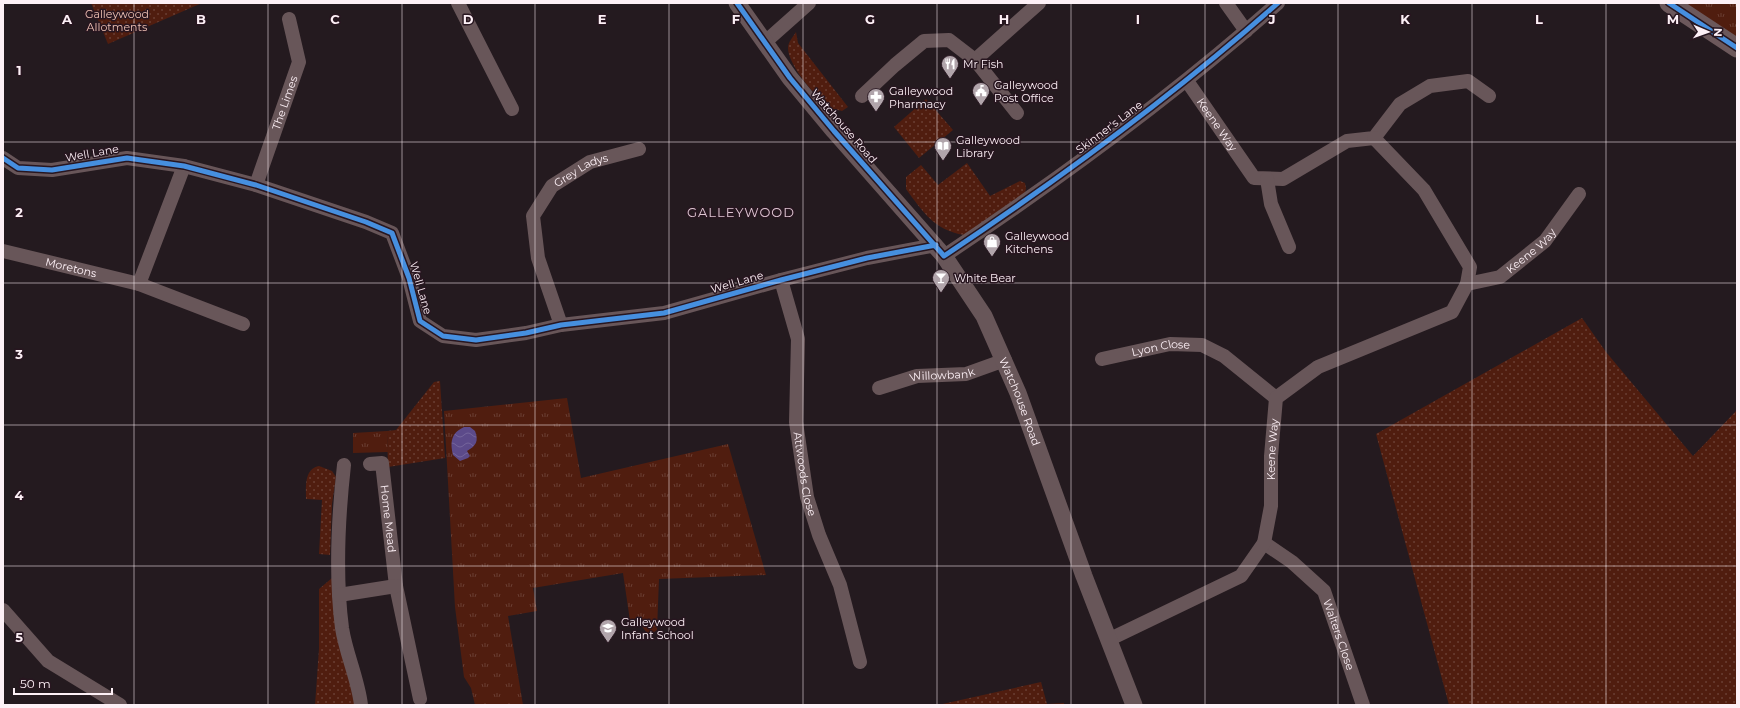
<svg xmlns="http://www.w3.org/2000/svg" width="1740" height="708" viewBox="0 0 1740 708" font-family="Montserrat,sans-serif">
  <defs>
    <pattern id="grass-dots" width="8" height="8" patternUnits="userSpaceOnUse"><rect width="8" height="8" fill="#501d0f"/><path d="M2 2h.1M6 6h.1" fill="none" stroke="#6a3e33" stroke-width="1.8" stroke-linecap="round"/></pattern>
    <pattern id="park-tufts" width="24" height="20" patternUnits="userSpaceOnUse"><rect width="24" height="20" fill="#501d0f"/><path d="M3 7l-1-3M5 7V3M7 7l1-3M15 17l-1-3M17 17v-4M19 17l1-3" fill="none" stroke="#6a3e33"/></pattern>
    <pattern id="water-waves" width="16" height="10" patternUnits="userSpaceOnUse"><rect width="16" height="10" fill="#5c4a8a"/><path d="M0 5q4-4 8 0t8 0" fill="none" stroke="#74649b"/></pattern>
  </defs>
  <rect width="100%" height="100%" fill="#241a1f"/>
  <path fill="url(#grass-dots)" d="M91,3h111l-94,41z
    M796,32l2,11 50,64 -6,4c-4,-1 -11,-2 -14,-5 -13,-10 -40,-41 -40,-58 0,-6 5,-11 8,-16z
    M926,99l27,31 -34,28 -25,-31z
    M967,163l23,33 30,-15 5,2 1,5 -1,5 -61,42c-30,-5 -41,-23 -58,-46v-12l15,-12 17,20z
    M1582,318l24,34 87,104 44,-46v295h-288l-73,-271z
    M440,381l5,77 -57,9 -1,-36 9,-1 38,-48z
    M319,466l13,5 4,6 -4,27 -2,51 -11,-1 3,-54 -16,-1c0,-12 -2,-30 13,-33z
    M332,578l25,127h-42l4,-56v-60z
    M1041,682l6,22 17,-1v2h-126z"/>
  <path fill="url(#park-tufts)" d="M1682,3h55v36z
    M567,398l14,80 147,-34 38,131 -107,4 -2,51 -8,6 -13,-18 -6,3 -7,-48 -90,15 4,23 -29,5 15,89h-48l-4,-17 -7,-11 -9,-70 -11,-196z
    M387,431l1,21 -35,1v-20z"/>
  <path fill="url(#water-waves)" d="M464,427h6l5,4c4,10 1,15 -8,20l3,5 -2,2 -8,3 -7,-6c-3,-13 -2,-22 11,-28z"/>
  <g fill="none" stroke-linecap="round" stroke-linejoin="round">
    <g stroke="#685659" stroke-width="14">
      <path d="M458,3l54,106"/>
      <path d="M1226,3l20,28"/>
      <path d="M764,43l45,-40"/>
      <path d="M975,60l64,-57"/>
      <path id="s1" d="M1187,81l67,97 29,1 64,-38 27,-3 26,-34 30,-18 38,-5 21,15"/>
      <path d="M862,96l33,-31 29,-24 25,-1 26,20 42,53"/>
      <path d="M1374,138l50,52 46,77 -3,17"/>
      <path d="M3,158l15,10 34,2 75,-12 57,8 72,19 110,37 26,11 17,45 11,43 23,15 33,4 50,-7 35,-8 103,-12 117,-33 86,-22 69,-13"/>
      <path d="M1267,179l4,25 18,43"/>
      <path id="s2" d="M256,185l43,-123 -10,-43"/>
      <path id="s3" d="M3,251l136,33 104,40"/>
      <path d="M944,256c117,-78 229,-160 334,-253"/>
      <path id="s4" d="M781,280l17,59 -2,83 11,75 12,38 21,50 20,77"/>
      <path d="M139,284l45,-118"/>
      <path id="s5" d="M561,325l-23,-67 -5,-42 19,-30 38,-24 49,-13"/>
      <path id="s6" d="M1102,359l68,-15 32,1 22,11 52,42"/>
      <path id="s7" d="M879,388l38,-12 49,-2 39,-14"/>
      <path id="s8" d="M370,464l12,-1 14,123 24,113"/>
      <path d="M344,465c-6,54 -9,109 -2,163 4,26 16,51 19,77"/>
      <path id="s9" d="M1264,543l28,19 32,29 39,114"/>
      <path d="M339,595l57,-9"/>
      <path d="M3,610l45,51 72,44"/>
      <path id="s10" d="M1108,640l133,-64 23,-33 7,-37v-50l5,-58 42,-31 134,-55 15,-28 33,-7 45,-36 34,-47"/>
    </g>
    <path stroke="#685659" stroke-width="17" id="s11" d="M737,3l53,75 44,53 110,125 40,60 34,77 66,183 50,129"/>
    <path stroke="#6c585b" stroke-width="19" d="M1669,3l68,45"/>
    <defs>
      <path id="cycleway" d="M737,3l53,75 44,53 110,125c117,-78 229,-160 334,-253
        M1669,3l68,45
        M3,158l15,10 34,2 75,-12 57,8 72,19 110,37 26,11 17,45 11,43 23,15 33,4 50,-7 35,-8 103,-12 117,-33 86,-22 69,-13"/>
    </defs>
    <use href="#cycleway" stroke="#281620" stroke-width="8"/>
    <use href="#cycleway" stroke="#468fdf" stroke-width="5"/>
  </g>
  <path fill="none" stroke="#fdf0f6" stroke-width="1" stroke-opacity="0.55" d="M134,3v702M268,3v702M402,3v702M535,3v702M669,3v702M803,3v702M937,3v702M1071,3v702M1205,3v702M1338,3v702M1472,3v702M1606,3v702M3,142h1734M3,283h1734M3,425h1734M3,566h1734"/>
  <defs>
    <symbol id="restaurant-pin" viewBox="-11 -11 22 30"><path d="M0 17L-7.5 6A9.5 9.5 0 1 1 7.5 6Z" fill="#b1a5ab" stroke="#281620"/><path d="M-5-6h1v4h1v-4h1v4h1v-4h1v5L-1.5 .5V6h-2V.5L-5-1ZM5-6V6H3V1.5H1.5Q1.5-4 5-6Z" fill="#fff"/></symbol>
    <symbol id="civic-pin" viewBox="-11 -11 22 30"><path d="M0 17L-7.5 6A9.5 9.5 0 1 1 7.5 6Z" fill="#b1a5ab" stroke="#281620"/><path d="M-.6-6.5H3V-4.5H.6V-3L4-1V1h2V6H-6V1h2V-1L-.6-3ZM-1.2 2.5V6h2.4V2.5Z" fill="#fff"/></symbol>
    <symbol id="pharmacy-pin" viewBox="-11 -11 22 30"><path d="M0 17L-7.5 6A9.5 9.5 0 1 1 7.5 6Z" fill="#b1a5ab" stroke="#281620"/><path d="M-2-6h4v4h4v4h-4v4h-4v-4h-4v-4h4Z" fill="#fff"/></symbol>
    <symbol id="library-pin" viewBox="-11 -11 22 30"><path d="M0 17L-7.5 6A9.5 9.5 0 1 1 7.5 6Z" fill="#b1a5ab" stroke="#281620"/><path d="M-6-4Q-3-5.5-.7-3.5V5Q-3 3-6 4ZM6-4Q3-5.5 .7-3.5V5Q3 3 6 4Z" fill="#fff"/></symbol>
    <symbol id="shop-pin" viewBox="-11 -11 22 30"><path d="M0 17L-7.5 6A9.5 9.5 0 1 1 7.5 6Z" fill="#b1a5ab" stroke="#281620"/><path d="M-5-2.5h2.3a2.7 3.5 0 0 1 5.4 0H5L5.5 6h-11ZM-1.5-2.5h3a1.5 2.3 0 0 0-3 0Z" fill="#fff"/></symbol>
    <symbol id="bar-pin" viewBox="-11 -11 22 30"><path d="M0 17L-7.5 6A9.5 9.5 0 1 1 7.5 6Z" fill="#b1a5ab" stroke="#281620"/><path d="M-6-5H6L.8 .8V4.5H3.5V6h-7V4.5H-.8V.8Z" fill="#fff"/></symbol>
    <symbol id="school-pin" viewBox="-11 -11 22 30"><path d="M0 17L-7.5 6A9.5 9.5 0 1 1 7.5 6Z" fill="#b1a5ab" stroke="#281620"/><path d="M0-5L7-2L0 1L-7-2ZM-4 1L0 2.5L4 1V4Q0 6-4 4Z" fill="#fff"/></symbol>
  </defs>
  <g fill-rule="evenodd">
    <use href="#restaurant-pin" x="940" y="54" width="20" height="27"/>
    <use href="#civic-pin" x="971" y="81" width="20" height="27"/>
    <use href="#pharmacy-pin" x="866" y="87" width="20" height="27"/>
    <use href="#library-pin" x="933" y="136" width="20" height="27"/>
    <use href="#shop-pin" x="982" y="232" width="20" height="27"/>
    <use href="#bar-pin" x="931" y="268" width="20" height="27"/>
    <use href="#school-pin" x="598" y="618" width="20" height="27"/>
  </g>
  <g text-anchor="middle" stroke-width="3" stroke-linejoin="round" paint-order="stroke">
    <g font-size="11" fill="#f0c2b4" stroke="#281620">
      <text x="117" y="18">Galleywood<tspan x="117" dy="13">Allotments</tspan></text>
    </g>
    <g font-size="11" fill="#fdf0f6" stroke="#281620" text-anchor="start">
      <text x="963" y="68">Mr Fish</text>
      <text x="994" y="89">Galleywood<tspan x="994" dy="13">Post Office</tspan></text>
      <text x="889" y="95">Galleywood<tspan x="889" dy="13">Pharmacy</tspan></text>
      <text x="956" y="144">Galleywood<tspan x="956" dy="13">Library</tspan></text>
      <text x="1005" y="240">Galleywood<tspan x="1005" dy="13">Kitchens</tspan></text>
      <text x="954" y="282">White Bear</text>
      <text x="621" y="626">Galleywood<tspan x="621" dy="13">Infant School</tspan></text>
    </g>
    <g font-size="11" fill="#fdf0f6" stroke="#281620">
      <text dy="4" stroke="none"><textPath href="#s2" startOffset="87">The Limes</textPath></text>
      <text dy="4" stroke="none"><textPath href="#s1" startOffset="53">Keene Way</textPath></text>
      <text transform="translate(844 126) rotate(49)" y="4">Watchouse Road</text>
      <text transform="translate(1109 127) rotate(-37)" y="4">Skinner's Lane</text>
      <text transform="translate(92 153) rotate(-10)" y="4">Well Lane</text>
      <text dy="4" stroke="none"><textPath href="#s5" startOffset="182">Grey Ladys</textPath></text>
      <text dy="4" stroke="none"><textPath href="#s10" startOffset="637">Keene Way</textPath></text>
      <text dy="4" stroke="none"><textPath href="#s3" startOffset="70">Moretons</textPath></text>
      <text transform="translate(737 282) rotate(-16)" y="4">Well Lane</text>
      <text transform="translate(421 288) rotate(74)" y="4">Well Lane</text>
      <text dy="4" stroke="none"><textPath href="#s6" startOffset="60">Lyon Close</textPath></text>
      <text dy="4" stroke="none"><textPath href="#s7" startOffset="65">Willowbank</textPath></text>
      <text dy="4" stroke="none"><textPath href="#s11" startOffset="492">Watchouse Road</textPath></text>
      <text dy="4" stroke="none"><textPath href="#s10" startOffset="282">Keene Way</textPath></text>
      <text dy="4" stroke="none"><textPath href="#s4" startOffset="197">Attwoods Close</textPath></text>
      <text dy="4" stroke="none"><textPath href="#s8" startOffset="68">Home Mead</textPath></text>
      <text dy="4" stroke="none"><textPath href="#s9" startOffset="123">Walters Close</textPath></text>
    </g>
    <g font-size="13" letter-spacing="1" fill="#dfc6d3" stroke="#281620">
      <text x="741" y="217">GALLEYWOOD</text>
    </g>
  </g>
  <g font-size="13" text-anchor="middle" font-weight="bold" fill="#fdf0f6" stroke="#281620" stroke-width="3" stroke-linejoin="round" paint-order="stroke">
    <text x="67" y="24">A</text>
    <text x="201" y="24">B</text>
    <text x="335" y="24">C</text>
    <text x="468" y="24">D</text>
    <text x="602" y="24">E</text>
    <text x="736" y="24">F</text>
    <text x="870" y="24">G</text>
    <text x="1004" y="24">H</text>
    <text x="1138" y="24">I</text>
    <text x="1272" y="24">J</text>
    <text x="1405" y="24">K</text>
    <text x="1539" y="24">L</text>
    <text x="1673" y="24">M</text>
    <text x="19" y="75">1</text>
    <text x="19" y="217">2</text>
    <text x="19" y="359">3</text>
    <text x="19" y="500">4</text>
    <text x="19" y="642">5</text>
  </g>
  <rect width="1740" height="708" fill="none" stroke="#fdf0f6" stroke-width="8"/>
  <g transform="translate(1708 32) rotate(92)" stroke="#281620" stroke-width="3" paint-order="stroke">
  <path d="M0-3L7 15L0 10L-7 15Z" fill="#fdf0f6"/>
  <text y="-6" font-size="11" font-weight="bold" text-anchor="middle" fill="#fdf0f6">N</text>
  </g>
  <path d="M14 688v6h98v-6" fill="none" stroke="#fdf0f6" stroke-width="2"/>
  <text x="20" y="688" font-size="12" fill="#fdf0f6" stroke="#281620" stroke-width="3" paint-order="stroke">50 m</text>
</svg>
